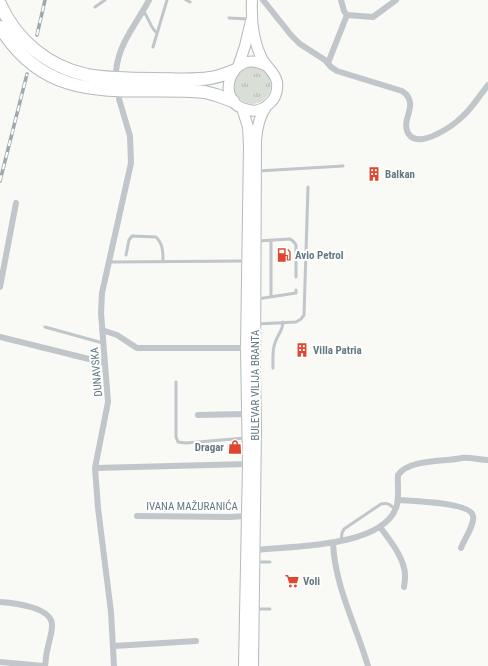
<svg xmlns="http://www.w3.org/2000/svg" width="488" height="666" viewBox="0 0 488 666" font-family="'Roboto Condensed',sans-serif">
  <defs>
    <pattern id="grass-tufts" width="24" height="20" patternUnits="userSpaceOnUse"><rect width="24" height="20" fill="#d9ded6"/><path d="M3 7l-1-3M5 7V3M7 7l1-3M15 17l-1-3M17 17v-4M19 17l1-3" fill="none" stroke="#b4b9b3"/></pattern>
  </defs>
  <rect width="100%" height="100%" fill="#f9f9f6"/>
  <path fill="url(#grass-tufts)" d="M233 85a19 19 0 1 1 38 0a19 19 0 1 1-38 0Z"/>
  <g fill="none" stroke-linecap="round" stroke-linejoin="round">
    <defs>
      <path id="primary" d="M252,0c-1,20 1,41 10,59 5,9 13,13 15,23 1,9 -2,17 -8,22 -5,5 -13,8 -20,6 -37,-5 -19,-65 18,-44
        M238,67l7,-21 6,-25
        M242,108l6,19 1,19 -3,202 2,116 -4,202
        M253,666l3,-238 -1,-56 1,-232c1,-13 3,-23 10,-33"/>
      <path id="highway" d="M0,4c16,36 48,63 87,71 22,4 45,4 67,4 19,0 38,2 56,-1 8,-1 15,-4 23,-7
        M0,27c51,83 125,58 205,65l11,3 17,6"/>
    </defs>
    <use href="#primary" stroke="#b4babd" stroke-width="12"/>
    <use href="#highway" stroke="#b3b9bc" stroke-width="14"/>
    <path stroke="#c0c6c9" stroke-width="3" d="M186,0l4,2
      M95,7l10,-7
      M143,11c6,6 7,17 14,22
      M229,18l20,1
      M153,47l14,-47
      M258,171l85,-5
      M271,240v56
      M258,241l32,-2 3,2 3,4v32
      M126,255l3,-15 3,-4 24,1c7,7 7,15 7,24
      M109,262l137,-1
      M257,299l39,-6v-3
      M257,324l39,-2 5,-3 3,-4 4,-128
      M45,327l58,16
      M273,368c0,-8 -1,-18 2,-25 2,-8 8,-12 8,-21
      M176,382v55l2,5 8,1 59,-5
      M341,541l1,-8 2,-4 37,-25c7,-2 9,1 14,5
      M256,562h14
      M256,609h14"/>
    <path stroke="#c0c6c9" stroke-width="6" d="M263,0l28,35 9,9 25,16 6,7 6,4 65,20c19,13 -2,28 6,42 10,18 46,-8 55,-17 10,-9 17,-21 25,-31
      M347,15l26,2 23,-17
      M328,63l19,-48 -3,-4 -3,-11
      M116,71c3,-29 20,-46 33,-71
      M0,287l16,-84
      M102,330l15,5 20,13h109
      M0,337l105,26
      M198,415l49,-1
      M95,468l153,-4
      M399,500c12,1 72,2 74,16 2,8 -9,24 -12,32
      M137,516l93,1 16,-1
      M380,527c9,12 21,27 24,41 2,6 1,13 0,19
      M333,543c2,44 23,82 35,123
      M255,550c35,-4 126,-2 141,-42 4,-11 1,-22 2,-33 11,-16 46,-13 64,-17 9,-1 16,2 26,2
      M0,602c14,1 53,5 52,24 0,7 -3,15 -4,21 -2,6 -2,13 -3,19
      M114,646l82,-5
      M0,662l43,4
      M114,666l-3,-54 -13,-104 -3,-40 13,-66 -7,-89 1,-20 29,-130 -1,-27 -11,-37"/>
    <use href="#primary" stroke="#fff" stroke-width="10"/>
    <use href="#highway" stroke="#fff" stroke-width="12"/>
    <defs>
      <path id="rail" d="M37,35l8,-35
        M0,181l27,-107"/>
    </defs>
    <use href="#rail" stroke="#9fa9ad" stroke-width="3.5"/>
    <use href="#rail" stroke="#fff" stroke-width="2" stroke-dasharray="6" stroke-linecap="butt"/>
  </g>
  <defs>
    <symbol id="building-bare" viewBox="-9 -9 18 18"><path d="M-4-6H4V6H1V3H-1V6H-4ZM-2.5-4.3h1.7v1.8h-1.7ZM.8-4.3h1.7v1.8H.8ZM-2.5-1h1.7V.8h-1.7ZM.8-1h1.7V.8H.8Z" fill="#e0452f" stroke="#fff" stroke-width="2.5" paint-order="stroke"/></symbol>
    <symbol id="fuel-bare" viewBox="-9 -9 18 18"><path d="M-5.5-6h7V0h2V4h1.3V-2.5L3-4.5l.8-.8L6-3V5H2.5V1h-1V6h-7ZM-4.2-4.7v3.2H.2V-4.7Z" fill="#e0452f" stroke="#fff" stroke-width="2.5" paint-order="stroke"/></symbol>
    <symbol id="shop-bare" viewBox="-9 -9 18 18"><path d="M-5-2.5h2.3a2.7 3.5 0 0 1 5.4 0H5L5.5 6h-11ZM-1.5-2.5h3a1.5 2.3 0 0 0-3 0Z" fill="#e0452f" stroke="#fff" stroke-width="2.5" paint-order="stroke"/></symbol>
    <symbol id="supermarket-bare" viewBox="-9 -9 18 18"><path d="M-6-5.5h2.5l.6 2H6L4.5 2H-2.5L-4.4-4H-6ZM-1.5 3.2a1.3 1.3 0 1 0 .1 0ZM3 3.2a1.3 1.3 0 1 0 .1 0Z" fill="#e0452f" stroke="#fff" stroke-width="2.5" paint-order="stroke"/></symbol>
  </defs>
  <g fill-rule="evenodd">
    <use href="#building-bare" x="364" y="164" width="20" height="20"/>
    <use href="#fuel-bare" x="274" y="245" width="20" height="20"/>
    <use href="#building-bare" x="292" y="340" width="20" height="20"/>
    <use href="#shop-bare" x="225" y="437" width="20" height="20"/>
    <use href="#supermarket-bare" x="282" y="571" width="20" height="20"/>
  </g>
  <g text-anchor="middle" stroke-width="4" stroke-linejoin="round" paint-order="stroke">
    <g font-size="11" font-weight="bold" fill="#647881" stroke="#fff" text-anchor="start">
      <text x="385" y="178">Balkan</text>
      <text x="295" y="259">Avio Petrol</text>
      <text x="313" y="354">Villa Patria</text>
      <text x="224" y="451" text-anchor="end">Dragar</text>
      <text x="303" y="585">Voli</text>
    </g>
    <g font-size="11" fill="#647881" stroke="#fff">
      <text transform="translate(96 372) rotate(-95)" y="4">DUNAVSKA</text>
      <text transform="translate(255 385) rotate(-90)" y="4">BULEVAR VILIJA BRANTA</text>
      <text x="192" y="510">IVANA MAŽURANIĆA</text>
    </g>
  </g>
</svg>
